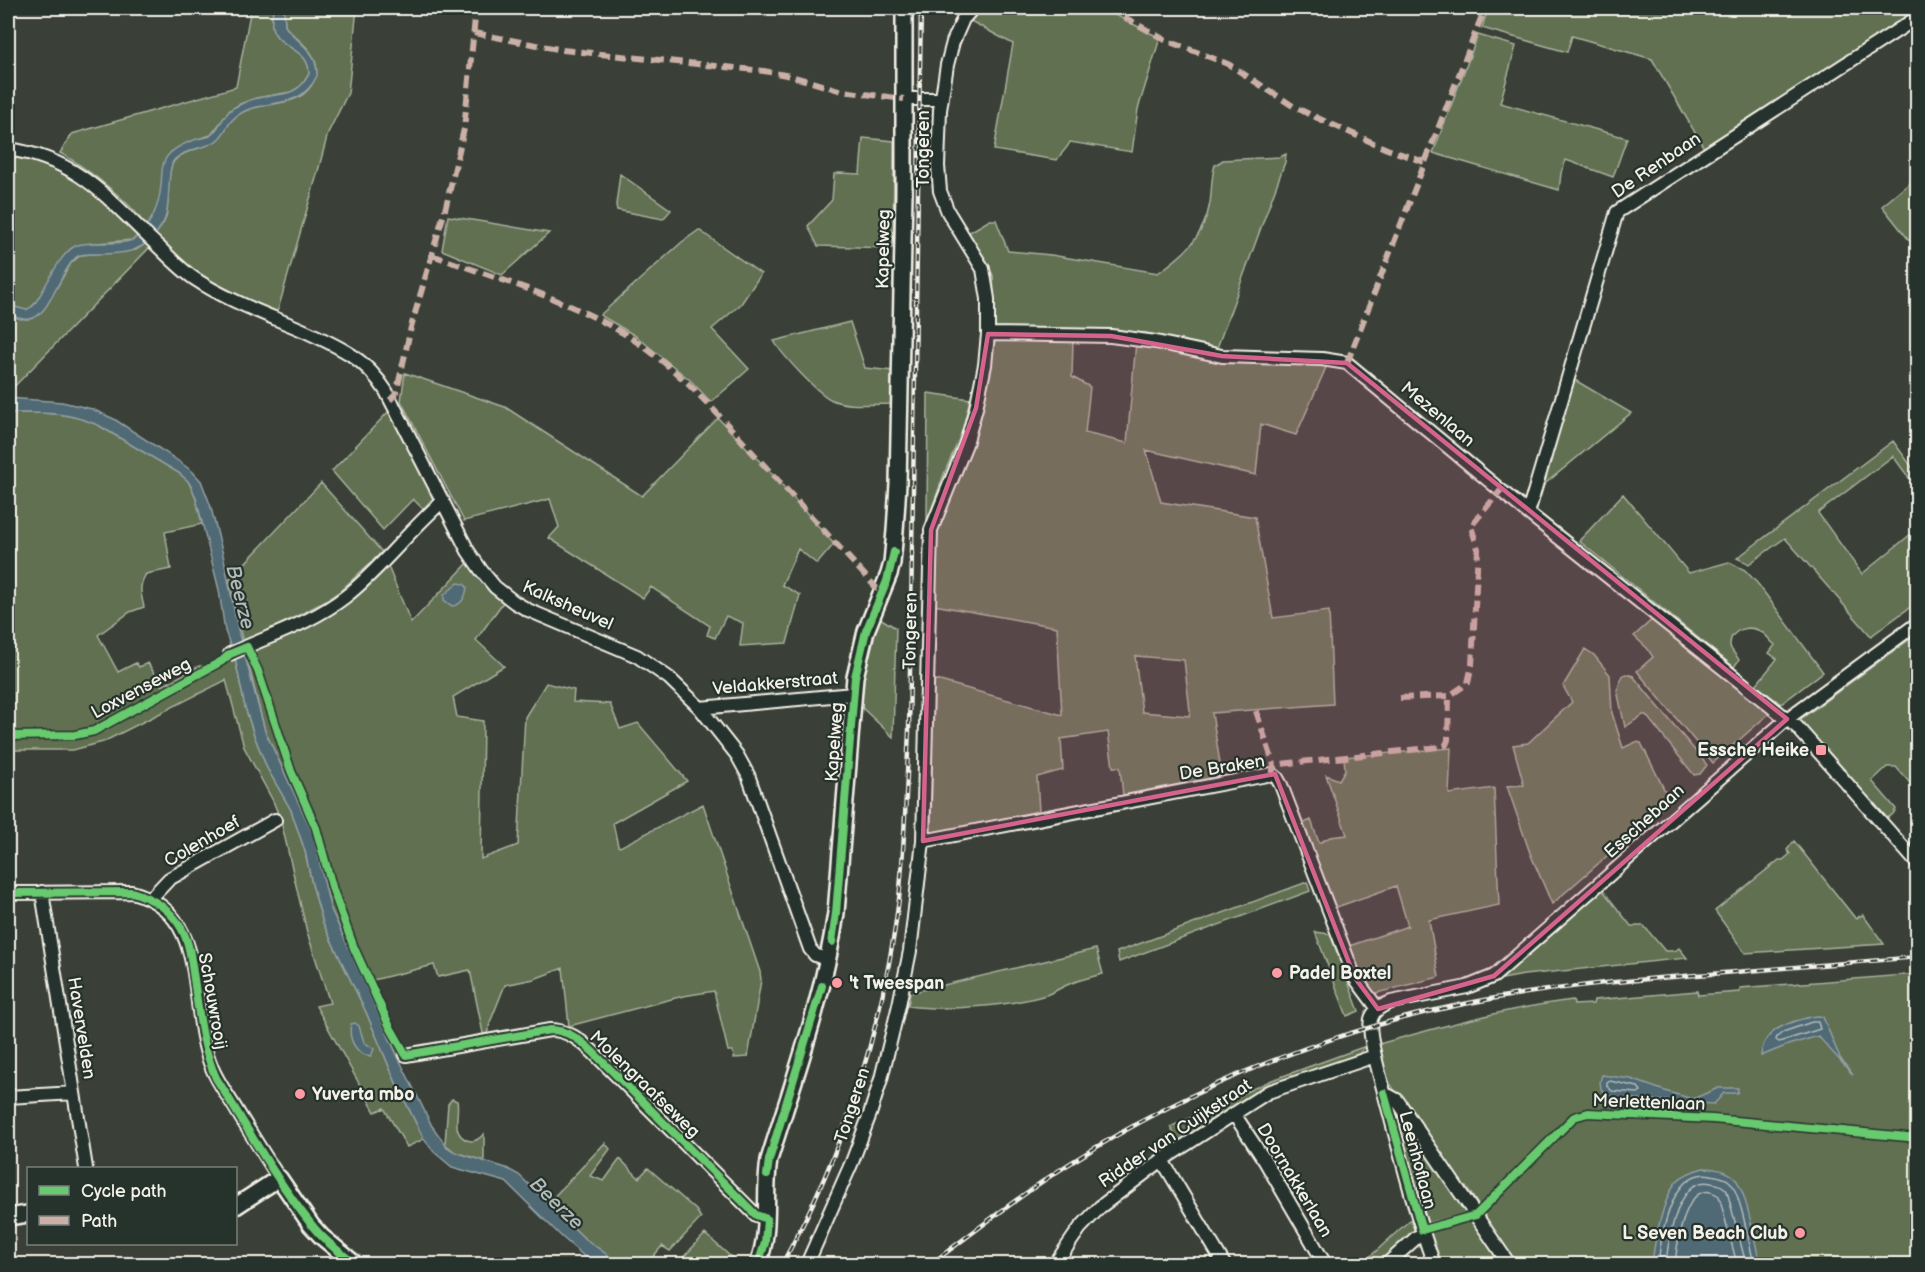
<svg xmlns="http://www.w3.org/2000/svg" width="1925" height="1272" viewBox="0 0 1925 1272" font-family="'Balsamiq Sans',sans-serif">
  <rect width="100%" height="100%" fill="#3a4038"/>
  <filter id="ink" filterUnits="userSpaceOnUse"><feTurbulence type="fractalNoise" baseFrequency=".0167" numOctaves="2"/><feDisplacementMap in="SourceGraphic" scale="12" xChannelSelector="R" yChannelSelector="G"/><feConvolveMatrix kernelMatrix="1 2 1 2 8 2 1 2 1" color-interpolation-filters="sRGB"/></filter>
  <g filter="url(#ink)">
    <path fill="#606f51" stroke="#aab09c" stroke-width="1.5" fill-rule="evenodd" d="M251,8h22c0,6 -2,13 -1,19 6,23 38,20 37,47l-8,12 -10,6 -35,6 -16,6 -10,6 -19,25 -13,4 -27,13c-4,17 -13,66 -26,76 -4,-20 -66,-65 -85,-75l12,-19 164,-47z
      M284,8h73l-9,85 -20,40 -10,38 -41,142 -77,-37 -47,-40c5,-5 11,-12 13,-19 4,-15 -1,-48 10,-58 13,-12 31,-10 41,-19 12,-10 8,-20 28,-29 22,-10 51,-3 66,-25 5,-7 7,-13 5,-22 -4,-17 -21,-25 -31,-38z
      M979,8h123l58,30 -22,71 -6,43 -62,-10c-3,7 -9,11 -13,18l-63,-10 19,-106 -46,-25z
      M1488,8h430l-1,5 -213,135 -52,-89 -80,-23 -5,16 -85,-24z
      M1478,35l38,11 -16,57 127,35 -14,39 -47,-17 -5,13 -2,17 -126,-37z
      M863,138l31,3 -1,107 -75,-2 -10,-20 24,-26 2,-26 5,-1 21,1z
      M8,153l37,7 40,25 48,46 6,3 -6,6 -48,4 -31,29 -17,28 -8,9h-6l-15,-5z
      M1286,154l-1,8 -68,186 -72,-15 -153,-6 2,-35 -1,-17 -25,-42 22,-13h6l12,31 43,4 107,18c27,-19 46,-36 52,-70 2,-13 1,-26 5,-38l8,-5 57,-3z
      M620,174l51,36 -8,9 -46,-9 -1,-5z
      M1917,177v73l-35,-44z
      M448,216l101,17 -47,42 -60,-25z
      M699,230l62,44 -20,30 -29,25 37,40 -38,33 -21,-22 -54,-44 -36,-21 82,-73z
      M148,242l2,5 -142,146v-78l13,4 25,-13 25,-43 10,-8 55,-5z
      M850,322l15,46 28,3v33c-17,0 -46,3 -61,-4 -14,-6 -50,-45 -58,-59z
      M992,339l81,1 -1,37 18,10 -5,46 42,10 9,-101 105,19 38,3 49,-1 -32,72 -35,-11 -5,51 -110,-25 15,52 94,15 18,101 56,-7 4,93 -121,9 10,63 -99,19 -3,-28h-7l-5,-35 -47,7 2,31 -26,7 2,35 -105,21 -3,-1 2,-153 129,36 -5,-88 -123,-22 2,-82zM1135,656l49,4 6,51 -1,5 -47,-4z
      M405,373l100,34 137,89 76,-78 57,59 59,67 -17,20 -19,-15 -16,36 18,10 -13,48 -47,3 3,-23 -17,-7 -11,22 -8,-3 3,-9 -59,-39 -8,11 -94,-60 10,-11 -9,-28 -86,22 -63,-120z
      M1573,379l58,34 -90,74z
      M928,393l42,6 -8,33 -18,42 -17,48z
      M390,410l45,86 -12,13 -10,-10 -30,31 -51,-59z
      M8,413c34,0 57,-2 90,12l81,48 9,8 8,17 6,26 -37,8 6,37 -25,5c-8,12 -5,20 -2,33l-14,5 -32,23 20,37 18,-9 3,4 9,-4 14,23 37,-20h14l22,-8 10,49 9,28 13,33 24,42 14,41 7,33 11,39 43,89 31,73 27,54 -17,8 -23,-39 -9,4 -59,-106 14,-3 -23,-71 -26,-111 -8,-20 -29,-54 -18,-67 -123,62 -30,8h-65z
      M1893,441l24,33v15l-24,-33 -75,57 44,61 55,-45v73l-46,34 -86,-98 -36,26 -12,-6z
      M321,483l61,69 -43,40 -17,11 -79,41 -14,-64z
      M1623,494l66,79 40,-11 16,8 13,14 65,88 -42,32 -25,-19 21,-26 -8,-6 6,-8c-5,-4 -9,-11 -15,-14 -10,-6 -30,-2 -30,13 -1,6 7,11 9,16l-5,7 -155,-126z
      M471,560l33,41 -28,39 28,26 -51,31 4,20 26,4 -2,138 37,-14 7,-128 21,-34 28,7 -1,12 37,2 10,25 18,-6 49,58 -74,42 5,23 2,1 83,-43 57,168 1,8 -13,77 -14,1 -1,-7h-5l-14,-60 -31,5 -114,30 -6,-58 -29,11 -29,6 -14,35 -5,17 -2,1 -14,-68 -32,7 -4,-12 -61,15 26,63 12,10 -14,2 -67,-148 -17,-73 -48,-103 -19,-76 84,-42 57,-49 24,59z
      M875,615l21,13 -3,109 -36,-34 3,-32z
      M1655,617l117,94 -59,52 -76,-92 16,-14 -6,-9 -13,-12z
      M1917,634v157l-21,-24h-9l-15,14 24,28 -3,5 -9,6 -86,-99z
      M1585,649l9,6 16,20 2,38 11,35 13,-6 5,1 29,58 -118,103 -22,-51 -23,-67 17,-1 -11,-40 15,-2 44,-41 -9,-16z
      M1626,674l7,2 74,89 -7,9 -6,1 -48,-60h-3l-18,12 -8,-37 6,-15z
      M1451,748l-2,46 45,-6 5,117 -70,15 10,57 -70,18 -3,-3 -17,-46 59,-20 -12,-40 -62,22 -32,-84 9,-4 8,23 11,-6 17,-2 -21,-60 13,5 6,-10 -1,-13z
      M1794,841l61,77 8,-3 21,29 -139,9 -30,-42 64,-51h4l7,-6 -3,-4z
      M1307,882l3,9 -191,71 -2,-10z
      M1601,888l30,38h13l21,25h10l4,-3 8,10 -163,17 -32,6z
      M1315,932l15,2 29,77 -12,5z
      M1096,949l7,25c-12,3 -25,6 -36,11 -7,3 -13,7 -21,10 -37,11 -100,16 -138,11l2,-13z
      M1917,974v290h-404l-34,-50 3,-3 -16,-25 -4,5 -51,-80 4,2 -9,-13 -7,-3 -12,-18 -8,-35c64,-18 128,-36 194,-44l1,5 19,-1 1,-4 103,-9 1,4 42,-3v-4z
      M1366,1046l-8,9 -92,34 -86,54 -10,-16 102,-47z
      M452,1099l5,2c3,13 -7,32 10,39 7,3 12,-1 17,-6v27l-29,-9 -10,-8 3,-40z
      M1392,1103l73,106 2,4 -44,11z
      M605,1143l5,6 -20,27 14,5 16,-22 19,19 9,-10 48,42 5,8 -31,33 -8,-5 -15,18h-27l-36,-26 -36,-35z
      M1411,1219l4,14 -32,31h-21z
      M1469,1219h3l32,45h-67l-12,-33z
      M705,1234l34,30h-62z"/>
    <path fill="#506975" stroke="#929fa3" stroke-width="1.5" d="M273,8h11l1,18c14,19 32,23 32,50 -18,35 -45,21 -74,36 -18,9 -15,21 -27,29 -11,8 -27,6 -41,18 -10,10 -2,49 -13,66 -17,28 -36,29 -66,29 -6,0 -12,-1 -18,2 -17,11 -28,61 -48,63 -8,1 -15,-2 -22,-4v-10l18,5 7,-4c13,-17 24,-50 42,-60 13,-7 51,2 62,-9 15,-15 22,-30 24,-52 1,-7 0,-16 3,-23 4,-12 21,-19 33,-23 4,-1 8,-1 13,-3 10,-7 12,-21 23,-28 8,-4 17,-9 25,-10 22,-5 39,0 51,-24 1,-27 -31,-24 -37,-47 -1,-6 1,-13 1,-19z
      M8,398l54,4 30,7 22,10 60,39 18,13 9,10 9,23 14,55 15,75 26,97 48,103 17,73 67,148 35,71 15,21 8,5 51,16 13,7 65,63 36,26h-27l-31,-27 -56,-55 -54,-15 -18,-15 -10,-13 -27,-54 -31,-73 -43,-89 -11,-39 -7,-33 -14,-41 -24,-42 -13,-33 -9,-28 -10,-49 -10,-27 -6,-41 -23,-92 -4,-10 -4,-7 -9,-8 -81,-48c-33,-14 -56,-12 -90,-12z
      M458,583l6,1 3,3c-1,9 -5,18 -15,19l-8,-6v-5z
      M1819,1016l4,1 17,41 13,17 -35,-39 -30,9 -27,11c1,-21 17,-29 34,-35 8,-2 16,-5 24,-5z
      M355,1023l4,3 5,16 10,7 -3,7c-16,-1 -23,-18 -20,-32z
      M1602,1075l29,4 37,13 25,7 25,-11h20l-1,5h-13l-10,11 -97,-6 -9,-2 -7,-7 -1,-8z
      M1703,1168c9,0 24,2 31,9 13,14 21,67 26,87h-108c2,-20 11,-67 25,-83 7,-7 16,-10 26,-13z"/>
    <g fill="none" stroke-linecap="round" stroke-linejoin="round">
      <path stroke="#b2bbba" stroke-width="1.5" d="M1812,1022h6l2,7 -41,13 -3,-2 1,-3 6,-5z
        M1610,1081l28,6 3,4 -3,2 -26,-2 -5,-5v-4z
        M1658,1264c3,-27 13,-97 53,-89 5,1 14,2 18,6 11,9 21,67 25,83
        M1666,1264c2,-23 12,-89 45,-81 7,1 12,2 16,8l19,73
        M1675,1264c2,-20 11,-91 44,-68l18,68"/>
      <defs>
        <path id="minor" d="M904,99h37
          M8,149c74,11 101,52 153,100 11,11 22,22 34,30 33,22 76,37 112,53 33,15 58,26 79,59l82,160 13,19 14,17 19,15 14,8 109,46 32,22 31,30 37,47 11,20 62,174 5,6 13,5
          M988,334l123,2 45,6 66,14 100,3 25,4 181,150 269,214 121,137
          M1528,513l89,-301 301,-195
          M230,654c38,-18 80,-30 115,-57 36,-28 63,-66 98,-96
          M700,708l153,-14
          M923,841l349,-67 5,4 4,7 74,193 23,31
          M42,892l44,276
          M8,893l124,-1c81,22 54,115 80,176 6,15 17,29 25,43 14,23 28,45 42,67
          M151,898l18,-19 106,-59
          M406,1055l144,-25c18,0 30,10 43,22l163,163 11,4
          M1384,1093l13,7 112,164
          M8,1097l66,-4
          M1234,1114l31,47 60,103
          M1162,1160l62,104
          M807,1264l45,-102 18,-48 11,-35 18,-74 11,-54 13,-110 8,-311 35,-86 10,-36 9,-43 3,-31v-35l-5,-30 -35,-57 -8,-21 -2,-25 2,-56 7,-45 6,-23 10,-23 10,-11
          M1055,1264l25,-36 20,-21 62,-47 106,-68 107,-36
          M1387,1264l30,-27 6,-2
          M1434,1264c-20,-54 -34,-112 -49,-168 -4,-17 -18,-61 -14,-77 2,-9 12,-14 20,-17l76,-15 27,-11 293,-257 131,-96"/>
        <path id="major" d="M236,1206l43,-28 32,47 11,12 33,27
          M8,1217l20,-3
          M758,1264c14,-38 5,-67 11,-104 25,-81 55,-163 67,-247l19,-236 11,-46 23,-57 3,-11 3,-32 3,-47 6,-291v-185"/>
      </defs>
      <use href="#minor" stroke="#f4f1e8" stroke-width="16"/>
      <use href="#major" stroke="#f4f1e8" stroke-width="20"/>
      <use href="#minor" stroke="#26332d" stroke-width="12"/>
      <use href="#major" stroke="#26332d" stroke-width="15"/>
      <defs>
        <path id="rail" d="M782,1264c62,-111 101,-238 117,-365 6,-56 7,-112 10,-168l12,-723
          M931,1264c38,-29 76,-58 115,-85 124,-83 267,-144 413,-174 83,-17 168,-25 252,-31 69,-6 138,-11 207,-17"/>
      </defs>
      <use href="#rail" stroke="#f4f1e8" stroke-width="4.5"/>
      <use href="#rail" stroke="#26332d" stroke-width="2" stroke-dasharray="7" stroke-linecap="butt"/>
      <path stroke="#cab0a6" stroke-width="6" stroke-dasharray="12 6" stroke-linecap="butt" d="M1108,8l57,32 63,24 65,42 20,10 74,33 37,13
        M474,33l89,17 201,21 27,5 51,15 62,8
        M432,255c68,25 146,47 205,87 44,30 80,71 115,110 43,47 86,94 129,141
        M1347,363l138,-355
        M390,400l5,-5 3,-9 13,-59 35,-121 18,-77 12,-121
        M1400,698l49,-2 19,-13 4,-18 6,-116 -7,-23 30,-36
        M1256,711l18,54
        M1272,774l2,-9 7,-1 158,-17 7,-2 2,-5 1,-44"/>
      <defs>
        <path id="cycleway" d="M8,736l67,-1 19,-4 128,-70 8,-7 17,-7 11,24 33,100 25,57 17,62 21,58 36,79 16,28 144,-25c18,0 30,10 43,22l163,163 11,4 -2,24 -7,21
          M8,893l124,-1c20,6 37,16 48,34 10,16 11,35 14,53 5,34 8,68 22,99 31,49 59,101 95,146 12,16 29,29 44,40
          M832,942l4,-29 19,-236 11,-46 21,-50 7,-29
          M1384,1093l38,137 54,-15 98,-98 14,-4 125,6 205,19
          M767,1175l2,-15 53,-174"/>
      </defs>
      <use href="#cycleway" stroke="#26332d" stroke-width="11"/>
      <use href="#cycleway" stroke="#67ca6e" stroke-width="8"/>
    </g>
  </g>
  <path fill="#d4648c" fill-opacity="0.2" stroke="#d4648c" stroke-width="4.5" stroke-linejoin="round" d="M988,334l123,2 111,20 125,7 440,356 -293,257 -116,33 -23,-31 -80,-204 -352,67 8,-311 45,-122z"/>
  <g fill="#ff9aa2" stroke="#26332d" stroke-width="2">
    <rect x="1815" y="744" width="12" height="12" rx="3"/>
    <circle cx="1277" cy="973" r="6"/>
    <circle cx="837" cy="983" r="6"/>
    <circle cx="300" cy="1094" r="6"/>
    <circle cx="1800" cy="1233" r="6"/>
  </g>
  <g text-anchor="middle" stroke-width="4.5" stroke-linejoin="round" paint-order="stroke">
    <g font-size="18" fill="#f4f1e8" stroke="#26332d">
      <text transform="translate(923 149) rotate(-90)" y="6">Tongeren</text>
      <text transform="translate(1656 165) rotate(-34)" y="6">De Renbaan</text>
      <text transform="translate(883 249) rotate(-89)" y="6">Kapelweg</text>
      <text transform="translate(1438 414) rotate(40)" y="6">Mezenlaan</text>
      <text transform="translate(568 605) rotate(24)" y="6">Kalksheuvel</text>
      <text transform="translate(910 631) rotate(-89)" y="6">Tongeren</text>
      <text transform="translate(775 683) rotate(-5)" y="6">Veldakkerstraat</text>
      <text transform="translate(141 688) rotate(-28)" y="6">Loxvenseweg</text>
      <text transform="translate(834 742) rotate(-86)" y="6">Kapelweg</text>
      <text transform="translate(1222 767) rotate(-9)" y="6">De Braken</text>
      <text transform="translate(1644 821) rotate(-42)" y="6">Esschebaan</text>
      <text transform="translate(202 841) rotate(-30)" y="6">Colenhoef</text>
      <text transform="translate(213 1001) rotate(80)" y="6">Schouwrooij</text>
      <text transform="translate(82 1028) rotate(81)" y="6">Havervelden</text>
      <text transform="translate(645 1084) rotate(44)" y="6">Molengraafseweg</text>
      <text transform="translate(1649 1102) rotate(2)" y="6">Merlettenlaan</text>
      <text transform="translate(852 1105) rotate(-72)" y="6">Tongeren</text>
      <text transform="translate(1175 1133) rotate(-34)" y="6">Ridder van Cuijkstraat</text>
      <text transform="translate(1418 1160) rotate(75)" y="6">Leenhoflaan</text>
      <text transform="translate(1295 1180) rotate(59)" y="6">Doornakkerlaan</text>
    </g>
    <g font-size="18" font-weight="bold" fill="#f4f1e8" stroke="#26332d" text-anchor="start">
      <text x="1809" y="756" text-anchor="end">Essche Heike</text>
      <text x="1289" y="979">Padel Boxtel</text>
      <text x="849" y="989">'t Tweespan</text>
      <text x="312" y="1100">Yuverta mbo</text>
      <text x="1788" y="1239" text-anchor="end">L Seven Beach Club</text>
    </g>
    <g font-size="20" font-style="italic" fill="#b2bbba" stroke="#26332d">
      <text transform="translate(241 597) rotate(76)" y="7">Beerze</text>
      <text transform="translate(557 1203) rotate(44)" y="7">Beerze</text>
    </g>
  </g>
  <rect width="1925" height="1272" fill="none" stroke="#26332d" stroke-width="30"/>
  <rect x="15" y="15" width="1895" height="1242" fill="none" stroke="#f4f1e8" stroke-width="2" filter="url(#ink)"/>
  <rect x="27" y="1167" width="210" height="78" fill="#26332d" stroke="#787f78" stroke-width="1.5"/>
  <rect x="39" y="1186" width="30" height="9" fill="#67ca6e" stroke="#787f78" stroke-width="1.5"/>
  <text x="81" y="1197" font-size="18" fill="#f4f1e8">Cycle path</text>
  <rect x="39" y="1216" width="30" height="9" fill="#cab0a6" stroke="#787f78" stroke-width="1.5"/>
  <text x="81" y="1227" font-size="18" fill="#f4f1e8">Path</text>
</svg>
